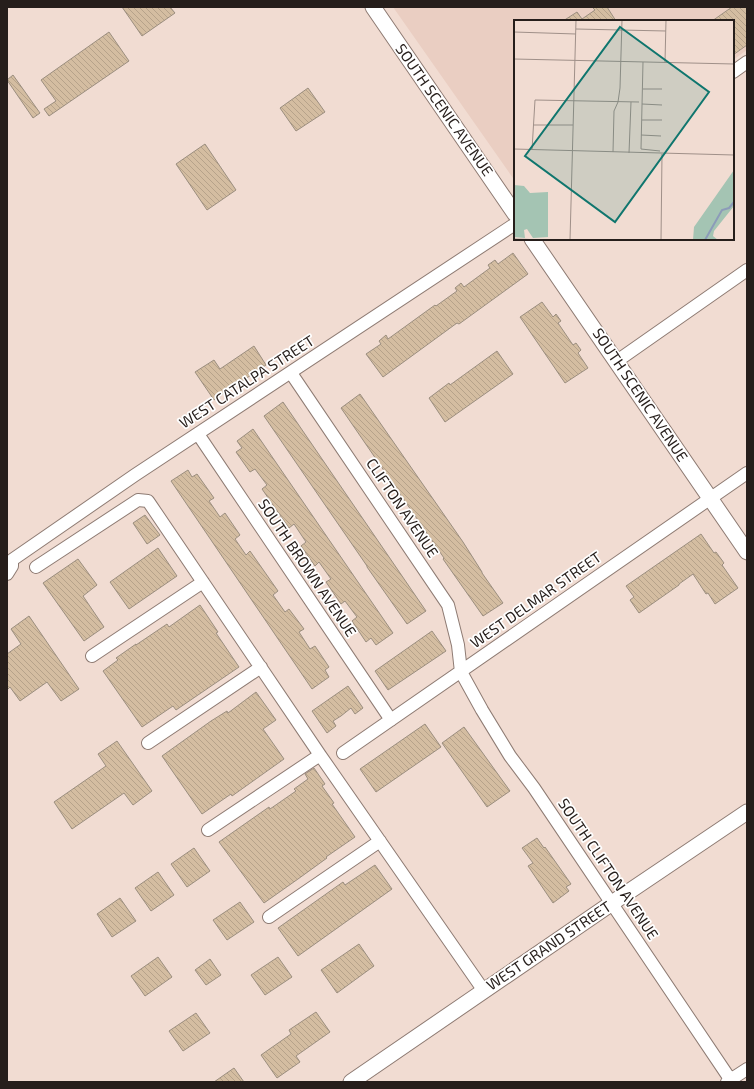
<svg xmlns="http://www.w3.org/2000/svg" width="754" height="1089" viewBox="0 0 754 1089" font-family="'Exo 2',sans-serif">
  <defs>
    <pattern id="building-back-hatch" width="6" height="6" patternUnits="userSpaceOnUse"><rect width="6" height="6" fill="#d4bda1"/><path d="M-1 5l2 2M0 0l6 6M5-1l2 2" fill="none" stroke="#b6a28a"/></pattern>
  </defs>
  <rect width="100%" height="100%" fill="#f1dcd2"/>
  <path fill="#eacec2" d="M393,7h354v43l-14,10v-39h-218v160z"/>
  <path fill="url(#building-back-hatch)" stroke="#9b8e7f" d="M122,7h48l5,6 -33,23z
    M592,7h15l9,14h-53l14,-9 5,7 13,-9z
    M732,7h15v38l-14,10v-34h-21z
    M109,32l20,29 -80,55 -5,-7 12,-8 -15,-21z
    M13,75l27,38 -7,5 -26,-38z
    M308,88l17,24 -29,19 -16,-23z
    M205,144l31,46 -29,20 -31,-46z
    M513,253l15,21 -69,50 -2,-1 -74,54 -17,-23 15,-10 -2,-3 7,-6 2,4 47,-34 1,1 21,-15 -2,-3 6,-5 3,4 26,-19 -2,-3 7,-5 3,4z
    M542,302l11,15 3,-3 5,7 -3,2 15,22 3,-2 5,7 -3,3 10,15 -23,15 -45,-66z
    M254,346l12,19 -52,35 -19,-28 19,-12 6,9z
    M497,351l16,23 -68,48 -16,-24 20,-15 1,2z
    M360,394l103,148 19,30v1l21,30 -20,13 -40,-57 1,-1 -103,-150z
    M283,402l143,209 -19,13 -40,-57v-1l-103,-150z
    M253,429l140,204 -17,12 -5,-7 -5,4 -14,-21 5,-4 -12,-16 -4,3 -15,-22 5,-3 -12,-17 -4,4 -14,-20 5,-4 -12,-18 -5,4 -27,-39 5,-4 -12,-16 -5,3 -14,-20 6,-4 -5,-7z
    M188,470l4,7 5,-3 17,24 -5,3 11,16 5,-4 15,22 -5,4 11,16 4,-4 28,40 -5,4 12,17 4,-3 15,20 -5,3 11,17 5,-3 14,21 -4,3 4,7 -17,12 -141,-208z
    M145,515l15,20 -13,9 -14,-21z
    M701,534l13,19 2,-1 8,11 -2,2 16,23 -23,16 -7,-11 -2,1 -13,-20 -14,10v1l-40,28 -9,-13 4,-3 -8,-11z
    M158,548l19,28 -48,33 -19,-27z
    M78,559l19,26 -14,11 21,31 -20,14 -41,-58z
    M200,605l18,27 -2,1 23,34 -63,43 -3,-4 -31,21 -39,-56 15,-11 -2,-2 20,-14v1l31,-21 2,3z
    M29,616l50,73 -18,12 -14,-19 -27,19 -10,-14 -3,3v-36l14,-10 -10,-15z
    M432,631l14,20 -58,39 -13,-19z
    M348,686l15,22 -8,6 -4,-6 -10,8 -8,5 3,5 -9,7 -15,-22z
    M256,692l20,28 -13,9 21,30 -52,37 -1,-2 -29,20 -40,-58 49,-35 16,-10 1,2z
    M425,724l16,23 -65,45 -16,-23z
    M464,727l46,64 -23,16 -45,-64z
    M117,741l35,50 -19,14 -9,-12 -52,36 -18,-27 52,-36 -8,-12z
    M314,768l11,16 -3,2 12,17 -2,1 23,33 -29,20 1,1 -29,21 -34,24 -45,-61 50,-35 1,2 26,-18 -2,-2 14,-10 -3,-5z
    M537,838l7,10 1,-1 26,37 -5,3 3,4 -16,12 -25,-37 5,-3 -11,-15z
    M194,848l16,23 -23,16 -16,-23z
    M375,865l17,24 -94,67 -20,-28 65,-46 2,3z
    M158,872l16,23 -23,16 -16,-23z
    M120,898l16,23 -24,16 -15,-23z
    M240,902l14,20 -27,18 -14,-20z
    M359,944l15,22 -37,27 -16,-23z
    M158,957l14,20 -27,19 -14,-20z
    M278,957l14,20 -27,18 -14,-20z
    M210,959l11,16 -15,10 -11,-15z
    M316,1012l14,20 -34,24 4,6 -23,16 -16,-23 30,-21 -2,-4z
    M196,1013l14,20 -27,18 -14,-20z
    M234,1068l10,14h-30z"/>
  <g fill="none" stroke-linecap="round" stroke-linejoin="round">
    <defs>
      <path id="minor" d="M733,72l14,-10
        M617,361l130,-91
        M291,373l157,232 10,40 3,27 21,38 28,46 24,32 198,294
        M198,434l193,286
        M12,560l123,-85 380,-251
        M36,567l102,-67 10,1 172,254 164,236
        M7,574l5,-8v-6
        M92,656l111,-74
        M148,743l113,-76
        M343,753l404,-280
        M208,830l112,-75
        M269,917l111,-76
        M727,1082l20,-13"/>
      <path id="major" d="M373,7l142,207
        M532,239l215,313
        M351,1082l261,-179 135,-91"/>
    </defs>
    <use href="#minor" stroke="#8e7b73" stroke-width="14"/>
    <use href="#major" stroke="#8e7b73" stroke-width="17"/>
    <use href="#minor" stroke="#fff" stroke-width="12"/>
    <use href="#major" stroke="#fff" stroke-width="15"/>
  </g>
  <g text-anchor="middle" stroke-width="3.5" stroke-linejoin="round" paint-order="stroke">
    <g font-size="15" fill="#261e1b" stroke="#fff">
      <text transform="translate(444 110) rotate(55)" y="5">SOUTH SCENIC AVENUE</text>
      <text transform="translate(247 382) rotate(-33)" y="5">WEST CATALPA STREET</text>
      <text transform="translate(640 395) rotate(56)" y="5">SOUTH SCENIC AVENUE</text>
      <text transform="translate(402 508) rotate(56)" y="5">CLIFTON AVENUE</text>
      <text transform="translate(307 568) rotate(56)" y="5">SOUTH BROWN AVENUE</text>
      <text transform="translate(536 600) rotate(-35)" y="5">WEST DELMAR STREET</text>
      <text transform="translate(608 869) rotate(56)" y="5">SOUTH CLIFTON AVENUE</text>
      <text transform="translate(549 946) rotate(-34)" y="5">WEST GRAND STREET</text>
    </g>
  </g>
  <g transform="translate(514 20)">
    <rect width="220" height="220" fill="#f1dcd2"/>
    <path d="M220,150v36l-20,25 -1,5 5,4h-25l1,-13zM0,165l10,1 6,7 18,-1v45l-15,1 -6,-9 -3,1 1,8 -11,-1z" fill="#a4c4b3"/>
    <path fill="none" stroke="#8c9bb9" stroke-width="2" d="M191,220l17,-30 7,-2 5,-6"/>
    <path fill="none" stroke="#a09089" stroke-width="1" d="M62,9l90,2M0,12l62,2M0,39l220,5M129,42l-2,87 19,2M151,42l1,-42M129,69h19M128,84l20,1M128,100h20M19,105h40M127,115l20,1M0,129l220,6M18,130l3,-50 104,2M99,132l1,-41 4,-9 2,-14 2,-68M115,133l2,-51M0,219l32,1M56,220l6,-220M147,220l1,-86"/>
    <path fill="#0f766e" fill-opacity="0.15" stroke="#0f766e" stroke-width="2" d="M106,7l89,65 -94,130 -90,-66z"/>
    <rect width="220" height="220" fill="none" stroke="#261e1b" stroke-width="2"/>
  </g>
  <rect width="754" height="1089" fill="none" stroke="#261e1b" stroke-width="16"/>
</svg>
